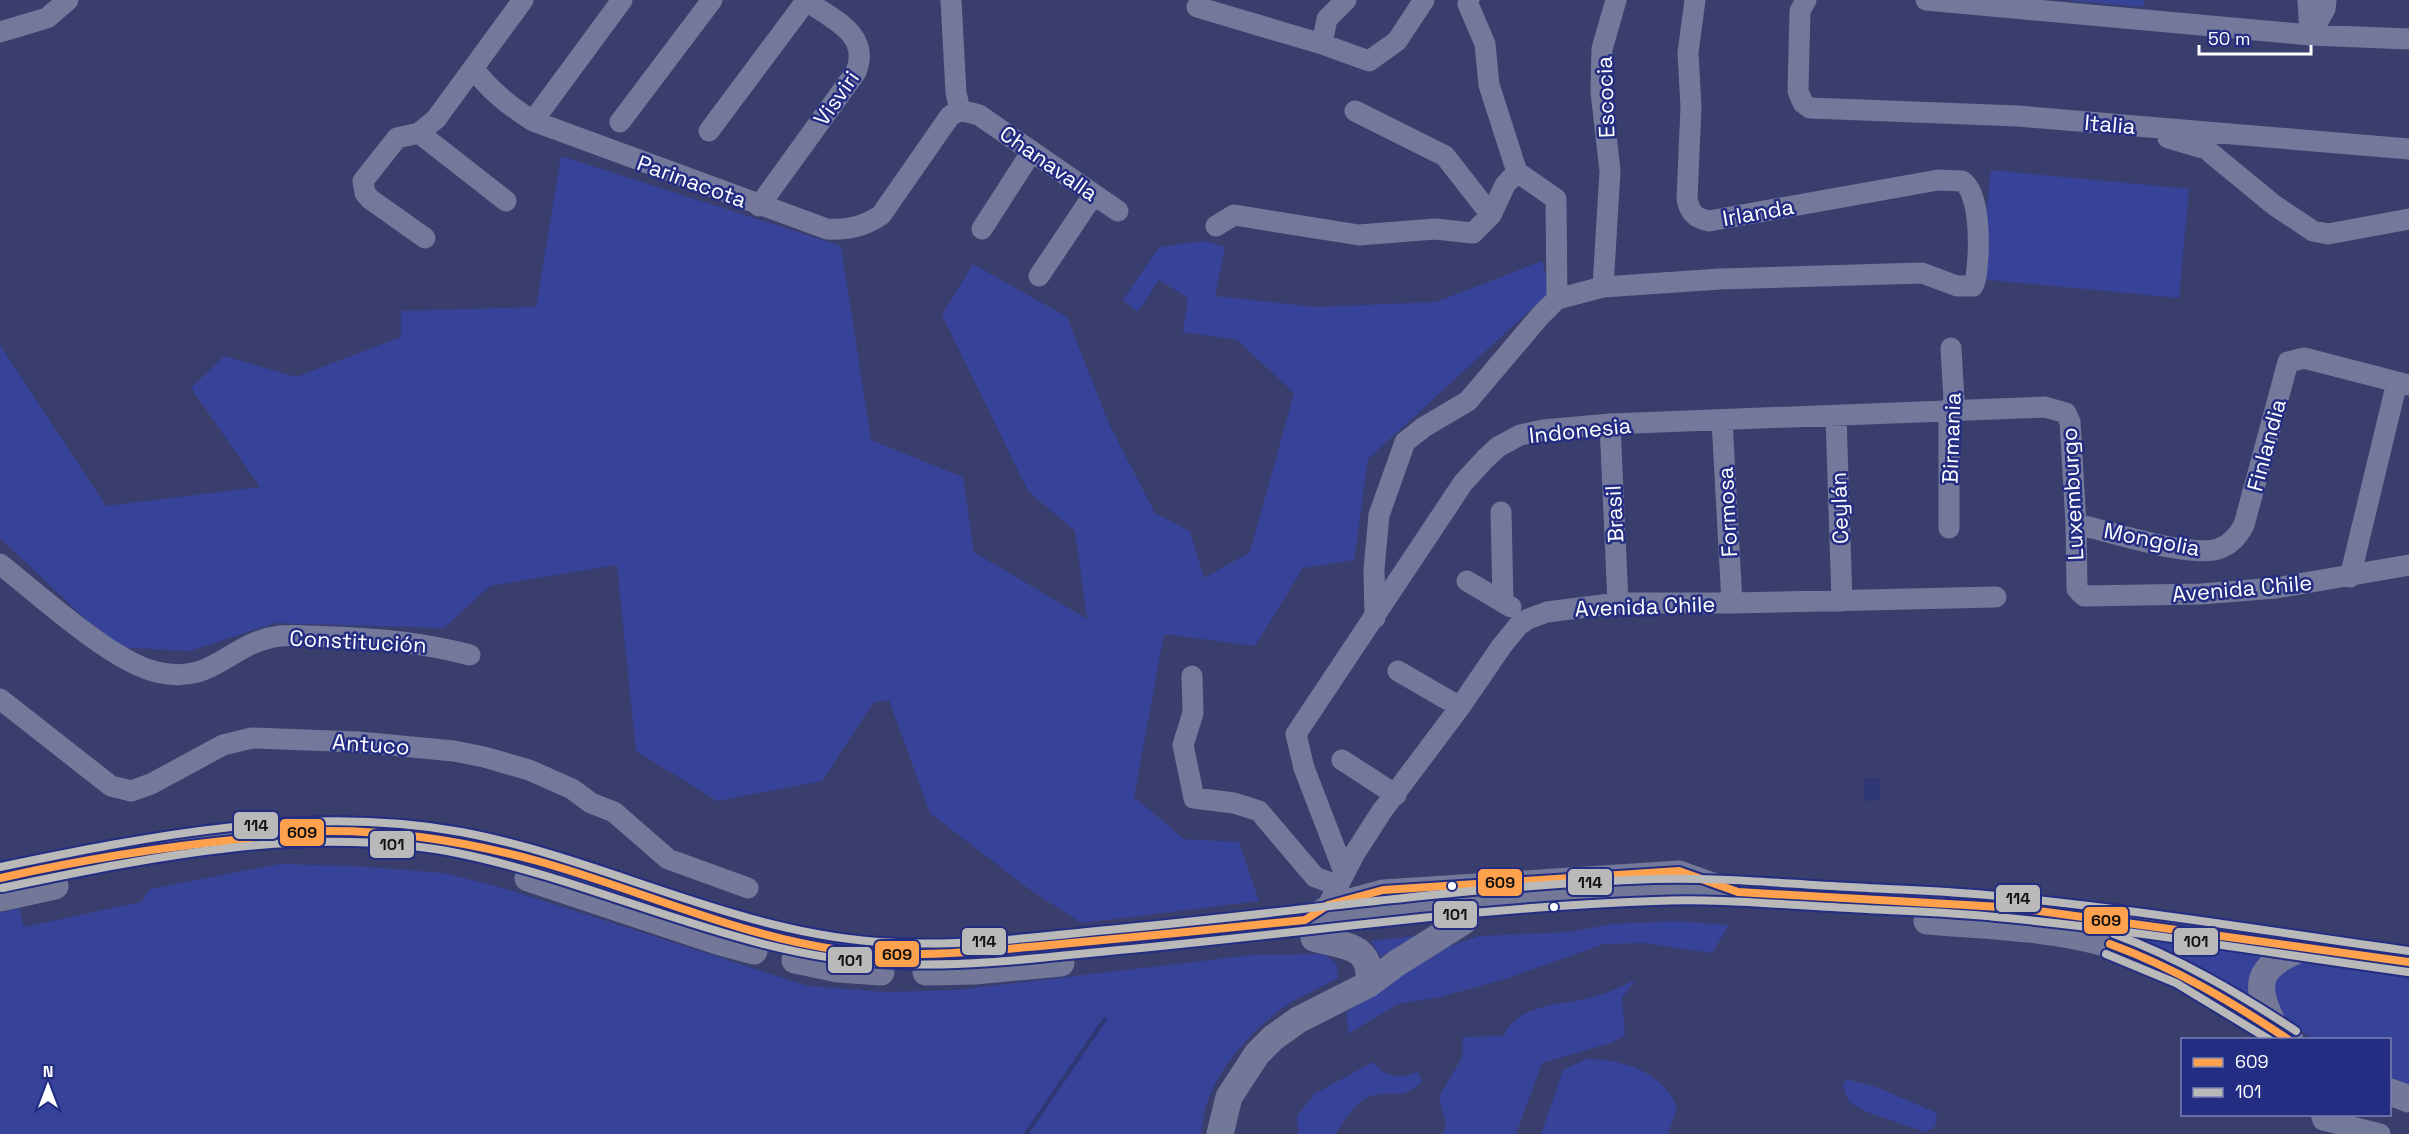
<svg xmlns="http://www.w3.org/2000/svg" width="2409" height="1134" viewBox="0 0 2409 1134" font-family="'Space Grotesk',sans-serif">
  <rect width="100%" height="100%" fill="#393e6c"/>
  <path fill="#374399" d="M2063,0h81l-1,7z
    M561,156l280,90 30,194 92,37 11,75 113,67 -12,-88 -47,-40 -86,-176 31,-51 94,53 42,107 46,89 35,18 14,47 46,-26 44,-159 -57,-53 -54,-8 5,-34 -29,-18 -21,32 -15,-12 36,-53 45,-6 21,6 -10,49 99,11 122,-5 106,-41 8,31 -182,167 -14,101 -51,8 -48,78 -91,-12 -30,163 50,42 55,3 20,59 -178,22 -52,-34 -99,-76 -41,-113 -16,3 -51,78 -105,20 -81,-50 -19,-186 -127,21 -46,42 -169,-5 -85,28 -75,-4 -115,-109v-193l106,161 154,-19 -69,-99 33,-32 72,21 105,-40v-26l135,-4z
    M1991,170l198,19 -10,109 -199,-19z
    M280,864l73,2 91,7 59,15 305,98 77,6 71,-2 296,-35 73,-1 12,11 1,13c-20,11 -43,20 -61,34 -38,31 -73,72 -76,122h-1201v-221l19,-5 5,19 117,-25 9,-13z
    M1673,921l56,4 -17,28 -68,-10 -40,1 -98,35 -66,18 -42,7 -50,30 -1,-22 87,-60 45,-16 90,-4 44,-8z
    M2112,932l155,22 -12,55z
    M1415,936l-34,21 -10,-16z
    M2295,962l114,16v107l-19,-7v-38l-76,-1 -31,-19 -8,-11 -1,-34z
    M1636,979l-14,19 3,37 -14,8 -69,20 -26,71h-73l3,-9 -7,-29 23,-38 1,-21 41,-1c12,-32 55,-30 85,-38 17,-4 32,-11 47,-19z
    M1587,1059c35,0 77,13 90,49l-9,26h-127l22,-64z
    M1373,1062c12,16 26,17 45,10l4,10c-22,18 -22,9 -47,13 -17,2 -32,26 -39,39h-38l-1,-18 17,-22z
    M1846,1079l30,8 59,25 2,4 -2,11 -10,5 -58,-20 -18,-10 -6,-16z"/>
  <path fill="#2f3775" d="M1879,778l1,22 -16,1 -1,-22z"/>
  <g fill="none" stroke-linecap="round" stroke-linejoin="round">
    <path stroke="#2f3775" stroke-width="4.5" d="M1026,1134l79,-115"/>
    <path stroke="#74789a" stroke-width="21" d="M951,0l5,93 4,17
      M1806,0l-6,11 -2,80 5,12 7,5 208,8 391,33
      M1926,0l384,35 99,4
      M2308,0l2,35
      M1197,7l125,37 47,17 28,-20 27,-41
      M0,32l47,-14 21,-18
      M2310,35l15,-26 1,-9
      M1322,44l5,-25 19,-19
      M474,69c16,22 36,37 59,52l294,108c21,1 36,-2 54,-14l69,-99 10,-6 19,5 139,96
      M1355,111l90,45 46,59
      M533,121l89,-121
      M620,122l92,-122
      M709,131l97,-130
      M419,133l87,68
      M2168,138l38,11 68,56 39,26 15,3 81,-15
      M1517,172l39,27 1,100
      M759,206l97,-134c15,-38 -24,-53 -51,-72
      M1216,226l18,-11 125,20 76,-6 38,4 18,-18 14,-30 12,-13 -28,-87 -4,-41 -17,-40 1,-4
      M982,229l50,-78
      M425,238l-55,-39 -5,-6 -2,-12 34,-43 22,-5 17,-14 87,-119
      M1039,276l55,-82
      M1603,287l7,-116 -9,-79 1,-43 14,-49
      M1836,416l6,185
      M1722,420l10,183
      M1610,424l8,179
      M1501,512l2,89
      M2076,524c33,7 113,34 142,25 13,-4 20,-13 26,-24l44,-163 16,-4 105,27
      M1949,528v-118l5,-9 -3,-53
      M0,564c38,30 109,95 153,107 61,17 75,-29 127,-35 18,-2 37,1 55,1 48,2 89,6 135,18
      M2350,577l47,-195
      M1467,581l44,26
      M1375,618l-1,-49 5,-54 26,-73 19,-15 44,-26 72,-85 17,-17 46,-12 117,-8 202,-6 35,13h16l2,-5c5,-21 7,-88 -13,-100l-24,-1 -229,41c-14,-3 -19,-8 -22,-22l4,-92 -3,-54 7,-53
      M1398,671l62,36
      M1192,676l1,37 -10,32 11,53 40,5 25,8 56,66 22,8
      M0,699l111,87 20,5 20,-7 72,-39 29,-7 107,4 95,9 30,6 45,13 43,19 19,14 23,9 54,47 80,29
      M1342,760l54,35
      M1344,872l-40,-104 -8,-34 167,-251 22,-24 13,-12 22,-12 23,-5 67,-6 435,-17 21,6 4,9 6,102 1,65 7,7 117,-2 75,-6 133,-23
      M1328,905l55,-15 296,-19 42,15
      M1305,920l23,-15 27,-52 27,-42 78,-104 41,-60 17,-21 10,-7 19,-7 71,-9h114l264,-6
      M2321,1114l2,6 57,14"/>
    <path stroke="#737798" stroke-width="27" d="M0,878c141,-30 319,-64 461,-35 147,30 284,109 437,111 65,1 131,-7 195,-12 187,-16 374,-45 561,-52 65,-2 131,4 196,8 57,3 114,4 171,11 130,13 259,35 388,53
      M528,878l192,64 34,9
      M0,898l55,-12
      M1927,921c61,5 123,6 182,23 66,18 124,58 181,96
      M1314,938c32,9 58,6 55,46
      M795,960l43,9 43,3
      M926,972l49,-1 86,-8
      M2276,1030c-23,-44 -22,-63 27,-82
      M2390,1092l19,7
      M1220,1134l9,-37 28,-43 16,-16 25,-18 71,-36 28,-21 67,-42"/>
    <defs>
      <path id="bus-1" d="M0,878c80,-18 161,-31 243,-39 29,-3 58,-8 87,-8 68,0 137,11 204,29 102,28 200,75 306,90 66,9 133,2 200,-4 88,-8 177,-17 265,-26l23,-15 55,-15 296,-19 59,21 280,16 391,54
        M2110,944c65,24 122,58 179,96"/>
      <path id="bus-2" d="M2,888c149,-31 309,-65 460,-34 148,31 284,106 437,110 73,3 147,-7 220,-14 178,-16 356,-43 535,-49 65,-3 130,4 195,7 49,3 98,4 147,9 138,13 274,36 412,55
        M2106,954l70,29 94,57"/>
      <path id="bus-3" d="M0,867c150,-31 308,-63 461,-35 149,28 283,106 437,111 73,3 148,-7 220,-14 179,-17 357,-44 536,-50 66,-2 131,5 196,8 49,3 98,4 147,9 138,13 275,36 412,55
        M2114,934c65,24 124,59 182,97"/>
    </defs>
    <use href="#bus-1" stroke="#232d82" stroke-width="12"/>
    <use href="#bus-2" stroke="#232d82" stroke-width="12"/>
    <use href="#bus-3" stroke="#232d82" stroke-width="12"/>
    <use href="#bus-1" stroke="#ffa14d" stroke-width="8"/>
    <use href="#bus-2" stroke="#b9b9b9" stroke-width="8"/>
    <use href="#bus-3" stroke="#b9b9b9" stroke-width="8"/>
  </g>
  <g fill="#fff" stroke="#232d82" stroke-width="2">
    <circle cx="1452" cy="886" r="5"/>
    <circle cx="1554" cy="907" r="5"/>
  </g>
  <g text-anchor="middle" stroke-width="5" stroke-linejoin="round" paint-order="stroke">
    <g font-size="22" fill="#fff" stroke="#232d82">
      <text transform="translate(1605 97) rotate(-92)" y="8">Escocia</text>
      <text transform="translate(836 98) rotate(-55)" y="8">Visviri</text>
      <text transform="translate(2110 124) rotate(5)" y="8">Italia</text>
      <text transform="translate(1049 163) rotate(35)" y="8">Chanavalla</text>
      <text transform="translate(692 181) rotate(20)" y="8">Parinacota</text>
      <text transform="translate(1758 212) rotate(-10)" y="8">Irlanda</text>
      <text transform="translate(1580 430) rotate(-6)" y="8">Indonesia</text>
      <text transform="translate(1951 438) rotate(-88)" y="8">Birmania</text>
      <text transform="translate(2266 445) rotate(-75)" y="8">Finlandia</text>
      <text transform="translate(2072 494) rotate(-93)" y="8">Luxemburgo</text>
      <text transform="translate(1839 508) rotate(-92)" y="8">Ceylán</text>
      <text transform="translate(1727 512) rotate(-93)" y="8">Formosa</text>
      <text transform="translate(1614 514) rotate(-93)" y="8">Brasil</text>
      <text transform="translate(2152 539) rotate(11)" y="8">Mongolia</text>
      <text transform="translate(2242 588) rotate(-5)" y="8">Avenida Chile</text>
      <text transform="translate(1645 606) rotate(-2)" y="8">Avenida Chile</text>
      <text transform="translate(358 641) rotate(3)" y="8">Constitución</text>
      <text transform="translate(371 744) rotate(4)" y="8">Antuco</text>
    </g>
  </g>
  <g stroke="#232d82" stroke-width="2">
    <rect x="233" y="811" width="46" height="29" rx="6" fill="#b9b9b9"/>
    <rect x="279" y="818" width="46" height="29" rx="6" fill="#ffa14d"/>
    <rect x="369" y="830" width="46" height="29" rx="6" fill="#b9b9b9"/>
    <rect x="1567" y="868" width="46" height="28" rx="6" fill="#b9b9b9"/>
    <rect x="1477" y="868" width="46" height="29" rx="6" fill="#ffa14d"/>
    <rect x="1995" y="884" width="46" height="29" rx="6" fill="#b9b9b9"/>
    <rect x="1433" y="900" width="45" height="29" rx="6" fill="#b9b9b9"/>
    <rect x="2083" y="906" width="46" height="29" rx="6" fill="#ffa14d"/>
    <rect x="2173" y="927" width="46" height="29" rx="6" fill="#b9b9b9"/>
    <rect x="961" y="927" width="46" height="29" rx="6" fill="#b9b9b9"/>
    <rect x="874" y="940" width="46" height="28" rx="6" fill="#ffa14d"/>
    <rect x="827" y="946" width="46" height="28" rx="6" fill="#b9b9b9"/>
  </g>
  <g font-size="16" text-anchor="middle" font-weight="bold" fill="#111">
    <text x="256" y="831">114</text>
    <text x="302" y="838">609</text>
    <text x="392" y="850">101</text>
    <text x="1590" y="888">114</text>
    <text x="1500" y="888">609</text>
    <text x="2018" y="904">114</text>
    <text x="1455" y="920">101</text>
    <text x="2106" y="926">609</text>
    <text x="2196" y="947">101</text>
    <text x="984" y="947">114</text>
    <text x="897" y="960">609</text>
    <text x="850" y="966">101</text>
  </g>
  <rect x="2181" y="1038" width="210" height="78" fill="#232d82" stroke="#7b81b4" stroke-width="1.5"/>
  <rect x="2193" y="1058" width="30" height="9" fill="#ffa14d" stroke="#7b81b4" stroke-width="1.5"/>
  <text x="2235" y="1068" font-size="18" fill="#ffffff">609</text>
  <rect x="2193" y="1088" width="30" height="9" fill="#b9b9b9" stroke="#7b81b4" stroke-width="1.5"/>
  <text x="2235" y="1098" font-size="18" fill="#ffffff">101</text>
  <g transform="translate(48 1086)" stroke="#232d82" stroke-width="4.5" paint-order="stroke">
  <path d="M0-4.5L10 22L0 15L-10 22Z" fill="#ffffff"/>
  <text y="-9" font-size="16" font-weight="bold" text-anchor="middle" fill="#ffffff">N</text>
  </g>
  <path d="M2199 45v9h112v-9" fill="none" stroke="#ffffff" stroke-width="3"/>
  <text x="2208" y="45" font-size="18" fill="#ffffff" stroke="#232d82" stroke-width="4.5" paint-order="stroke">50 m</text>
</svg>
